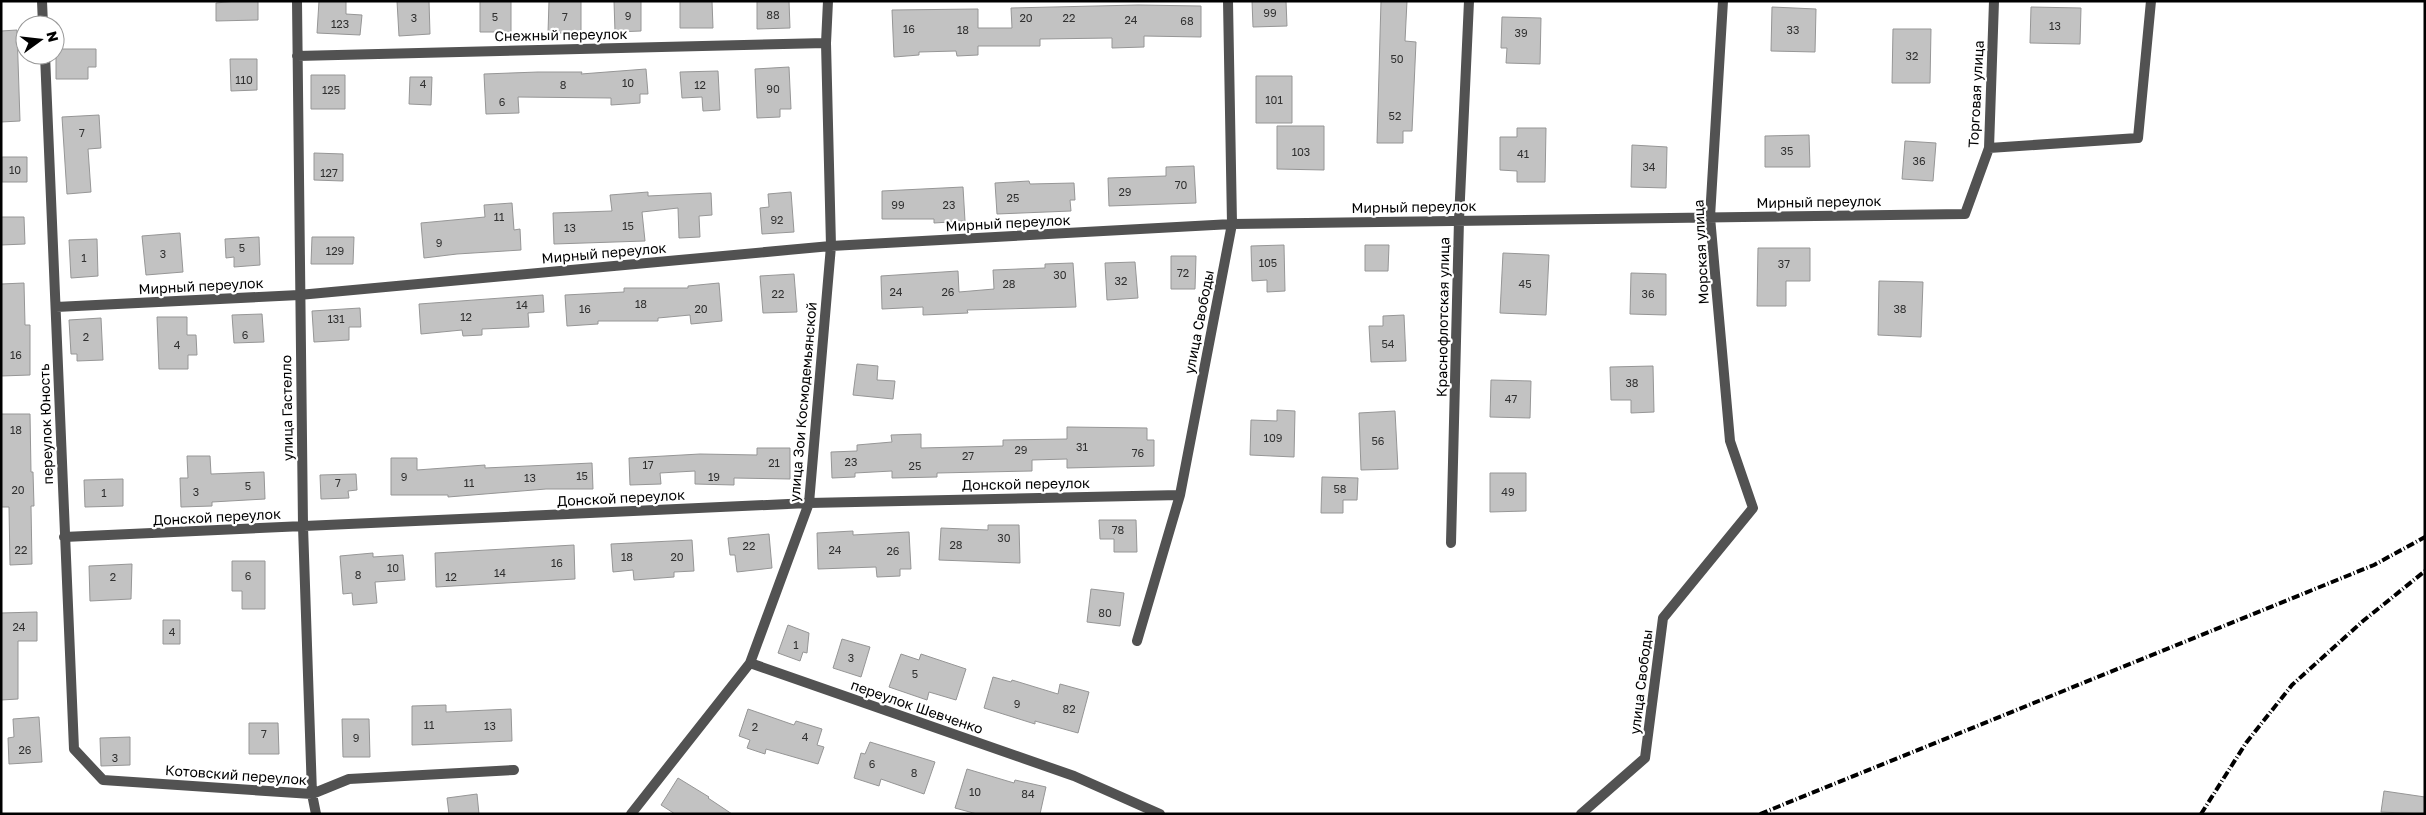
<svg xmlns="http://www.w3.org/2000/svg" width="2426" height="815" viewBox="0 0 2426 815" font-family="'Golos Text',sans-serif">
  <rect width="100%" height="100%" fill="#fff"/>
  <path fill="#c2c2c2" stroke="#969696" d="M236,1h22v19l-42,1v-18z
    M319,1h27v13l16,1 -2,20 -43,-2z
    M397,1h32l1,33 -31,2z
    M480,1h31v31h-31z
    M549,1h32v32h-33z
    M614,1h27v30l-26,1z
    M680,1h32l1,27h-33z
    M757,1h32l1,27 -33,1z
    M1252,1h34l1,25 -34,1z
    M1381,1h26l-2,40 11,1 -4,89h-9v12h-26z
    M1138,5l63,1v31l-57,-1v11l-32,1v-10l-72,1v7h-62v9l-21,1 -1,-5 -37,1v3l-25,2 -2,-47 86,-1v19h34l-1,-20z
    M1772,7l44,2 -1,43 -44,-1z
    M2031,7l50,1 -1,36 -50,-1z
    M1502,17l39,1 -1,46 -34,-1 1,-15h-6z
    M1893,29h38l-1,54h-38z
    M17,30l3,91 -19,1v-91z
    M56,49h40v18h-8v12h-32z
    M230,59h27v31l-26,1z
    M789,67l2,42h-11v8l-23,1 -2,-49z
    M646,69l2,25h-8v9l-29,2v-7l-93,-1 1,16 -33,1 -2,-40 54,-2h44l-1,2z
    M718,71l2,39 -17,1 -1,-14 -20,1 -2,-26z
    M311,75h34v34h-34z
    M1256,76h36v47h-36z
    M410,77h22l-1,28 -22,-1z
    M99,115l2,33 -13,1 3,43 -24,2 -5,-77z
    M1277,126h47v44l-47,-1z
    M1517,128h29l-1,54h-28v-11l-17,-1v-33h17z
    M1809,135l1,32h-45v-31z
    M1905,141l31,2 -3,38 -31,-2z
    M1632,145l35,2 -1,41 -35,-1z
    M314,153l29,1v27l-29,-1z
    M2,157h25v25h-25z
    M1194,166l2,37 -87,3 -1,-28 58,-2v-9z
    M1029,181l1,3 44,-1 1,17h-5l1,11 -74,3 -2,-31z
    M963,187l2,34 -31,2v-4h-52v-28z
    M648,192v4l63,-3 1,22 -13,1 1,21 -21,1 -1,-30 -36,4 3,29 -91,3 -1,-31 59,-2 -2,-16z
    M791,192l3,40 -32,2 -2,-26 9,-1 -1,-13z
    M512,203l2,27 6,-1 1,21 -64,4 -33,4 -3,-35 64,-6 -1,-12z
    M1,217h23l1,27 -24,1z
    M180,233l3,39 -37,3 -4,-39z
    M259,237l1,28 -26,2v-10l-8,1 -1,-19z
    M312,237h42l-1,27h-42z
    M97,239l1,37 -27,2 -2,-38z
    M1284,245l1,46 -18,1v-12l-15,1 -1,-35z
    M1365,245h24l-1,26h-23z
    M1758,248h52v33h-24v25h-29z
    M1503,253l46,2 -3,60 -46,-2z
    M1171,256h25l-1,33h-24z
    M1135,262l3,36 -31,2 -2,-37z
    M1073,263l3,44 -109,3 1,3 -45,2v-8l-41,2 -1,-33 77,-5 1,21 35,-3 -1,-19 52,-2v-4z
    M1631,273l35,1v41l-36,-1z
    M794,274l3,38 -34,1 -3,-37z
    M1879,281l44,1 -2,55 -43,-2z
    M24,283l1,42h5v50l-29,1v-92z
    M719,283l3,38 -31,3 -1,-9 -32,3v3h-60v3l-31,2 -2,-31 59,-3v-4h64v-2z
    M543,295l1,17 -16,1 1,14 -47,2v6l-19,1 -1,-6 -41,4 -2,-30z
    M360,308l1,19h-12v13l-35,2 -2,-31z
    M262,314l2,28 -30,1 -2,-28z
    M1404,315l2,46 -35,1 -2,-36h14v-10z
    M157,317h30v18h9l1,20h-9v14h-29z
    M101,318l2,42 -26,1v-7h-6l-2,-34z
    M857,364l21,2 -1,14 18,1 -2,18 -40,-4z
    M1653,366l1,46 -23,1v-13h-20l-1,-33z
    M1491,380l40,1 -1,37 -40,-1z
    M1277,410l18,1 -1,46 -44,-2 1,-35 26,1z
    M1395,411l3,58 -37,1 -2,-57z
    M1,414h29l1,58h2l1,34h-3l1,58 -22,1 -1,-58h-8z
    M1067,427l80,1v12h7v26l-87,2v-9l-35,1v11l-95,2v4l-45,1v-7l-37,2v4l-23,1 -1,-26 26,-1v-6l35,-3 -1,-7 30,-1v14l82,-2v-6l64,-1z
    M757,448h33v31l-56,-1v7l-39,-1v-13l-35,2 1,11 -31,1 -1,-27 71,-4 57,1z
    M187,456h23l1,18 53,-2 1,27 -53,3v4l-31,1 -1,-29h8z
    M391,458h26v12l68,-5v3l107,-5 1,26h-47l-98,8v-2h-57z
    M1490,473h36v38l-36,1z
    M356,474l1,16 -9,1 1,7 -28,1 -1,-24z
    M1322,477l36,1 -1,22h-14v13h-22z
    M123,479v27l-38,1 -1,-27z
    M1099,520h37l1,32h-23v-13h-14z
    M988,525h31l1,38 -81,-3 2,-32 47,2z
    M853,531v4l56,-3 2,37h-11v7l-23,1 -1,-10 -58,2 -1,-36z
    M769,534l3,34 -35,4 -2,-17h-5l-2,-17z
    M692,540l2,31 -20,1v5l-40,3 -1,-10 -20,2 -2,-28z
    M574,545l1,34 -139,8 -1,-34z
    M373,553v4l30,-2 2,25 -30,2 2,21 -24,2 -1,-12 -9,1 -3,-38z
    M232,561h33v48h-23v-18h-10z
    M132,564l-1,35 -41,2 -1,-35z
    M1091,589l33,4 -4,33 -33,-4z
    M37,612v29h-19v58l-17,1v-87z
    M163,620h17v24h-17z
    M788,625l21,8 -2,20 -4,-1 -3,9 -22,-8z
    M842,639l28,8 -9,30 -28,-9z
    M901,654l18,6 2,-6 45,15 -10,31 -27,-8 -2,8 -38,-13z
    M993,677l18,5 1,-2 46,14 2,-10 29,8 -11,41 -43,-12v3l-51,-16z
    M446,705v7l65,-3 1,32 -100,4v-39z
    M748,709l46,16 2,-4 26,8 -5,16 7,2 -6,17 -52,-15 -1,5 -18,-6 3,-8 -11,-4z
    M39,717l3,45 -33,2 -1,-26 6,-1 -1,-18z
    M342,719h27l1,38h-27z
    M249,723h29l1,31h-30z
    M130,737v28l-29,1 -1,-28z
    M870,742l65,20 -11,32 -43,-15 -2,7 -25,-8 7,-25 4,1z
    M967,769l47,14 1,-3 31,7 -6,27h-63l-22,-6z
    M678,778l31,19 -1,1 24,16h-57l-14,-9z
    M2384,791l41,6v17l-44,-2z
    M477,794l2,20h-30l-2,-16z"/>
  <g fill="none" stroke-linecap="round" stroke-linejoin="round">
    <path stroke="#525252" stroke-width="10" d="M42,1l1,24
      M297,1l6,525 9,268 4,20
      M45,55l29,694 29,31 209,14 37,-15 165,-9
      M297,56l529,-13
      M1989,148l149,-10 13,-137
      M56,307l243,-12 532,-49 401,-22 733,-10 24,-66 5,-147
      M64,537l745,-34 371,-8
      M1451,543l8,-323 10,-219
      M1137,641l43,-146 52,-271 -4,-223
      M750,663l324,113 86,38
      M631,814l119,-151 59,-160 22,-257 -5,-203 2,-42
      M1581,814l64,-56 18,-140 90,-110 -23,-67 -20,-224 13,-216"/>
    <path stroke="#000" stroke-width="4" stroke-dasharray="8 2.5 1 2.5" stroke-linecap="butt" d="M1760,814l614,-249 51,-28
      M2201,814l45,-71 46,-58 71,-64 62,-50"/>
  </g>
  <g text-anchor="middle" stroke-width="4.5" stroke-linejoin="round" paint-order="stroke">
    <g font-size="11" fill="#303030">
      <text x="1270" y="17">99</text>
      <text x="773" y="19">88</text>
      <text x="628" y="20">9</text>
      <text x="495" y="21">5</text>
      <text x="565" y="21">7</text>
      <text x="414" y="22">3</text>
      <text x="1026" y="22">20</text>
      <text x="1069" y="22">22</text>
      <text x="1131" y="24">24</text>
      <text x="1187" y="25">68</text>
      <text x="340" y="28">123</text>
      <text x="2055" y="30">13</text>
      <text x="909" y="33">16</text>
      <text x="963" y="34">18</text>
      <text x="1793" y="34">33</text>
      <text x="1521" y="37">39</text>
      <text x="1912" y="60">32</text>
      <text x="1397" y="63">50</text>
      <text x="244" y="84">110</text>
      <text x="628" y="87">10</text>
      <text x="423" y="88">4</text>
      <text x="563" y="89">8</text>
      <text x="700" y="89">12</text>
      <text x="773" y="93">90</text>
      <text x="331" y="94">125</text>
      <text x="1274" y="104">101</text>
      <text x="502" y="106">6</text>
      <text x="1395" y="120">52</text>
      <text x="82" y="137">7</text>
      <text x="1787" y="155">35</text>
      <text x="1301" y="156">103</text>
      <text x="1523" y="158">41</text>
      <text x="1919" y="165">36</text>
      <text x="1649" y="171">34</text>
      <text x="15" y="174">10</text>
      <text x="329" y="177">127</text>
      <text x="1181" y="189">70</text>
      <text x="1125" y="196">29</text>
      <text x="1013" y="202">25</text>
      <text x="898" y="209">99</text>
      <text x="949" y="209">23</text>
      <text x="499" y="221">11</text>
      <text x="777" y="224">92</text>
      <text x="628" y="230">15</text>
      <text x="570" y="232">13</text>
      <text x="439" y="247">9</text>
      <text x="242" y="252">5</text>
      <text x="335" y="255">129</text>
      <text x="163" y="258">3</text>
      <text x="84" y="262">1</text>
      <text x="1268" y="267">105</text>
      <text x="1784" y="268">37</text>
      <text x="1183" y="277">72</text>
      <text x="1060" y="279">30</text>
      <text x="1121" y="285">32</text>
      <text x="1009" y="288">28</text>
      <text x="1525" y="288">45</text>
      <text x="896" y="296">24</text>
      <text x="948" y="296">26</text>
      <text x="778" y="298">22</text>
      <text x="1648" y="298">36</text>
      <text x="641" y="308">18</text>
      <text x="522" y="309">14</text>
      <text x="585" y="313">16</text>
      <text x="701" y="313">20</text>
      <text x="1900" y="313">38</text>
      <text x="466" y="321">12</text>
      <text x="336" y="323">131</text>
      <text x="245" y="339">6</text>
      <text x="86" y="341">2</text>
      <text x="1388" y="348">54</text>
      <text x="177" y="349">4</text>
      <text x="16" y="359">16</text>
      <text x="1632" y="387">38</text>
      <text x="1511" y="403">47</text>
      <text x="16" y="434">18</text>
      <text x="1273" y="442">109</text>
      <text x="1378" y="445">56</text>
      <text x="1082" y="451">31</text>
      <text x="1021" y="454">29</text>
      <text x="1138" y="457">76</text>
      <text x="968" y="460">27</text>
      <text x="851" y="466">23</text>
      <text x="774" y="467">21</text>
      <text x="648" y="469">17</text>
      <text x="915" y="470">25</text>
      <text x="582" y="480">15</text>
      <text x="404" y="481">9</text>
      <text x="714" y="481">19</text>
      <text x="530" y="482">13</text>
      <text x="338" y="487">7</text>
      <text x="469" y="487">11</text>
      <text x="248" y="490">5</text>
      <text x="1340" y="493">58</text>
      <text x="18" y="494">20</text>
      <text x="196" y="496">3</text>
      <text x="1508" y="496">49</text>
      <text x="104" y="497">1</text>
      <text x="1118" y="534">78</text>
      <text x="1004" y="542">30</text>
      <text x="956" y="549">28</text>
      <text x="749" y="550">22</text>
      <text x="21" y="554">22</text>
      <text x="835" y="554">24</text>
      <text x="893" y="555">26</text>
      <text x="627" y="561">18</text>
      <text x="677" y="561">20</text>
      <text x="557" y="567">16</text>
      <text x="393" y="572">10</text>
      <text x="500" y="577">14</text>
      <text x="358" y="579">8</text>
      <text x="248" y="580">6</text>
      <text x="113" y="581">2</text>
      <text x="451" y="581">12</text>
      <text x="1105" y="617">80</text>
      <text x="19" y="631">24</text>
      <text x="172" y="636">4</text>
      <text x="796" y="649">1</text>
      <text x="851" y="662">3</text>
      <text x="915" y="678">5</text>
      <text x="1017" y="708">9</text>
      <text x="1069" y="713">82</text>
      <text x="429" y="729">11</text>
      <text x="490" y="730">13</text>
      <text x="755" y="731">2</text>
      <text x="264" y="738">7</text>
      <text x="805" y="741">4</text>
      <text x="356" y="742">9</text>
      <text x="25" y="754">26</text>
      <text x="115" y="762">3</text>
      <text x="872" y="768">6</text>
      <text x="914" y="777">8</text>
      <text x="975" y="796">10</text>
      <text x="1028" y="798">84</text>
    </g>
    <g font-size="14" fill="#000" stroke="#fff">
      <text transform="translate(561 35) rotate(-1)" y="5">Снежный переулок</text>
      <text transform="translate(1976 94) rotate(-87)" y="5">Торговая улица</text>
      <text transform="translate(1819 202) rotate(-1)" y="5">Мирный переулок</text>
      <text transform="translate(1414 207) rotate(-1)" y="5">Мирный переулок</text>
      <text transform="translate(1008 223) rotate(-3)" y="5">Мирный переулок</text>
      <text transform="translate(1701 252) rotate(-93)" y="5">Морская улица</text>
      <text transform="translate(604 253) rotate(-5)" y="5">Мирный переулок</text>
      <text transform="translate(201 286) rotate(-3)" y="5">Мирный переулок</text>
      <text transform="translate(1443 317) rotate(-89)" y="5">Краснофлотская улица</text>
      <text transform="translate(1199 322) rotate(-79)" y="5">улица Свободы</text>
      <text transform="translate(803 402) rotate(-85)" y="5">улица Зои Космодемьянской</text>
      <text transform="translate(287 408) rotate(-91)" y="5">улица Гастелло</text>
      <text transform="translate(46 424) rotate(-92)" y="5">переулок Юность</text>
      <text transform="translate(1026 484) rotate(-1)" y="5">Донской переулок</text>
      <text transform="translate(621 498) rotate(-3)" y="5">Донской переулок</text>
      <text transform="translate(217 517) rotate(-3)" y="5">Донской переулок</text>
      <text transform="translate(1641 682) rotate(-83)" y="5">улица Свободы</text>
      <text transform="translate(917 707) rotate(19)" y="5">переулок Шевченко</text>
      <text transform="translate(236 775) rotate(4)" y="5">Котовский переулок</text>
    </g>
  </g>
  <rect width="2426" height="815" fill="none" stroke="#000000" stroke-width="5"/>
  <g transform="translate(40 40) rotate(75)"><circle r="24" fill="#ffffff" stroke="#999999"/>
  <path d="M0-4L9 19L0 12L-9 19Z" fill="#000000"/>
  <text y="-8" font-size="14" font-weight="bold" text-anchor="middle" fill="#000000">N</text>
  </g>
</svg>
